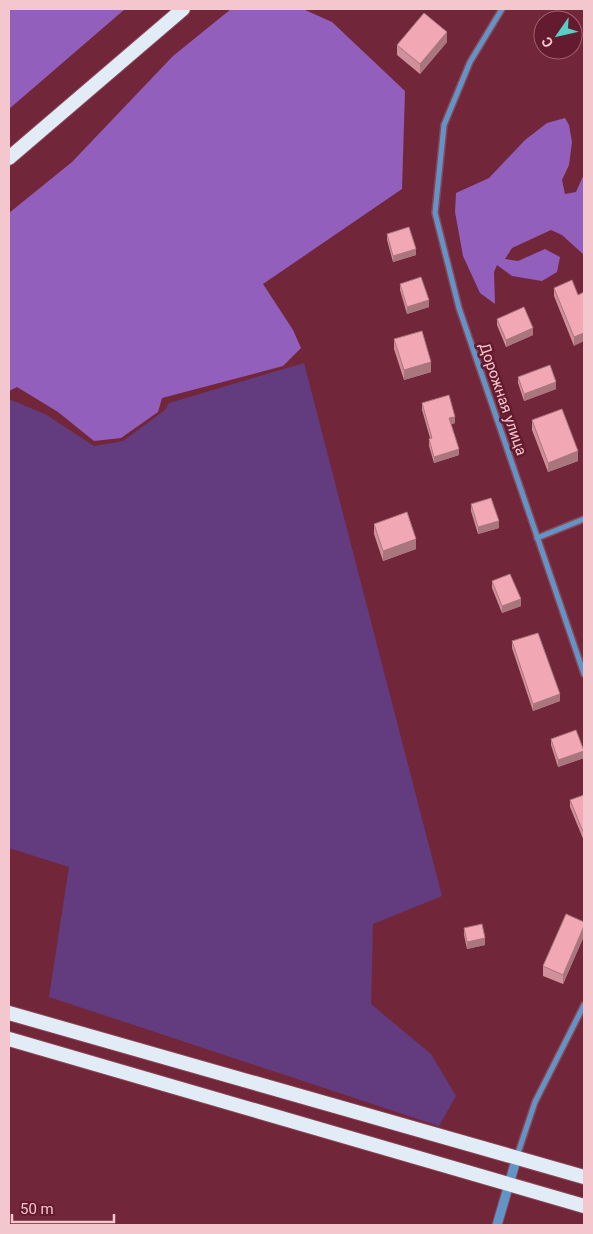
<svg xmlns="http://www.w3.org/2000/svg" width="593" height="1234" viewBox="0 0 593 1234" font-family="Roboto,sans-serif">
  <rect width="100%" height="100%" fill="#712739"/>
  <path fill="#623c7f" d="M304,363l138,533 -69,28 -2,80 60,50 25,42 -17,30 -390,-129 20,-130 -60,-19v-447l2,-1 34,14 49,32 29,-5 42,-31 4,-7z"/>
  <path fill="#935fbc" d="M9,9h116l-116,100z
    M231,9h72l29,13 73,69 -3,98 -139,95 30,46 8,18 -18,18 -121,32 -4,14 -37,26 -27,3 -36,-29 -41,-25 -8,4v-178l63,-51 101,-106z
    M565,118l4,7 3,17 -3,23 -7,15 3,14 11,-2 8,-18v81l-22,-20 -11,-5 -39,18 -7,11 13,2 27,-12 15,8 -3,15 -15,9 -30,-5 -15,-11 -3,7 1,32 -15,-11 -17,-37 -8,-44 1,-19 33,-15 36,-38 22,-17z"/>
  <g fill="none" stroke-linecap="round" stroke-linejoin="round">
    <defs>
      <path id="minor" d="M502,9l-32,53 -26,63 -9,88 24,95 125,366
        M537,538l47,-19
        M517,1156l18,-54 49,-97"/>
      <path id="tertiary" d="M497,1225l20,-68"/>
      <path id="trunk" d="M9,158l174,-149
        M9,1013l575,164
        M9,1039l575,167"/>
    </defs>
    <use href="#minor" stroke="#8b4757" stroke-width="8"/>
    <use href="#tertiary" stroke="#8b4757" stroke-width="11"/>
    <use href="#trunk" stroke="#8b4757" stroke-width="16"/>
    <use href="#minor" stroke="#6295c7" stroke-width="5"/>
    <use href="#tertiary" stroke="#6295c7" stroke-width="9"/>
    <use href="#trunk" stroke="#e2ecf6" stroke-width="14"/>
  </g>
  <path fill="#cf909b" d="M543,24v12l-2,-5v-6z
    M447,42l-27,32 -23,-19v-10z
    M549,50h21l-18,7z
    M387,234l29,21 -23,7 -6,-22z
    M400,284l29,23 -22,7 -7,-24z
    M554,288l24,7 -4,51 -20,-50z
    M497,319l36,16 -27,12 -9,-22z
    M394,339l37,33 -27,8 -10,-31z
    M518,377l38,12 -32,12 -6,-18z
    M422,403l33,20 -4,1 8,31 -25,8 -5,-17v-7l1,-1 -8,-28z
    M532,420l46,41 -30,11 -16,-42z
    M471,504l28,24 -21,6 -7,-23z
    M374,524l42,25 -33,12 -9,-27z
    M492,581l29,25 -19,7 -10,-25z
    M512,641l48,60 -27,10 -21,-63z
    M551,739l33,19 -26,9 -7,-22z
    M584,795v46l-14,-34v-7z
    M584,922v14l-21,48 -20,-8v-10z
    M464,928l21,17 -18,4 -3,-14z"/>
  <path fill="#a9767e" d="M447,32v10l-27,32v-10z
    M553,50h17l-18,7v-6z
    M416,249v6l-23,7v-6z
    M429,300v7l-22,7v-7z
    M533,328v7l-27,12v-7z
    M584,333v8l-10,5v-9z
    M431,362v10l-27,8v-10z
    M556,382v7l-32,12v-7z
    M455,417v6l-6,2v-7z
    M459,449v6l-25,8v-6z
    M578,451v10l-30,11v-9z
    M499,521v7l-21,6v-7z
    M416,539v10l-33,12v-10z
    M521,599v7l-19,7v-7z
    M560,694v7l-27,10v-7z
    M584,751v7l-26,9v-7z
    M584,926v10l-21,48v-9z
    M485,938v7l-18,4v-7z"/>
  <path fill="#f1a8b4" stroke="#a9767e" d="M424,13l23,19 -27,32 -23,-19z
    M562,16l2,4h-11z
    M409,227l7,22 -23,7 -6,-22z
    M421,277l8,23 -22,7 -7,-23z
    M572,280l6,15 6,-3v41l-10,4 -20,-49z
    M524,307l9,21 -27,12 -9,-21z
    M422,331l9,31 -27,8 -10,-31z
    M550,365l6,17 -32,12 -6,-17z
    M449,395l6,22 -6,1 10,31 -25,8 -5,-18 3,-1 -10,-35z
    M562,409l16,42 -30,12 -16,-43z
    M491,498l8,23 -21,6 -7,-23z
    M407,512l9,27 -33,12 -9,-27z
    M510,574l11,25 -19,7 -10,-25z
    M538,633l22,61 -27,10 -21,-63z
    M576,730l8,21 -26,9 -7,-21z
    M584,795v39l-14,-34z
    M566,914l18,8v4l-21,49 -20,-9z
    M482,924l3,14 -18,4 -3,-14z"/>
  <g text-anchor="middle" stroke-width="5" stroke-linejoin="round" paint-order="stroke">
    <g font-size="15" fill="#f4c6cd" stroke="#641b2f">
      <text transform="translate(503 399) rotate(71)" y="5">Дорожная улица</text>
    </g>
  </g>
  <rect width="593" height="1234" fill="none" stroke="#f4c6cd" stroke-width="20"/>
  <g transform="translate(558 35) rotate(236)"><circle r="24" fill="#641b2f" stroke="#9e5f6e"/>
  <path d="M0-4L9 19L0 12L-9 19Z" fill="#55cec5"/>
  <text y="-8" font-size="14" font-weight="bold" text-anchor="middle" fill="#f4c6cd">С</text>
  </g>
  <path d="M12 1214v8h102v-8" fill="none" stroke="#f4c6cd" stroke-width="2.5"/>
  <text x="20" y="1214" font-size="15" fill="#f4c6cd" stroke="#641b2f" stroke-width="4" paint-order="stroke">50 m</text>
</svg>
